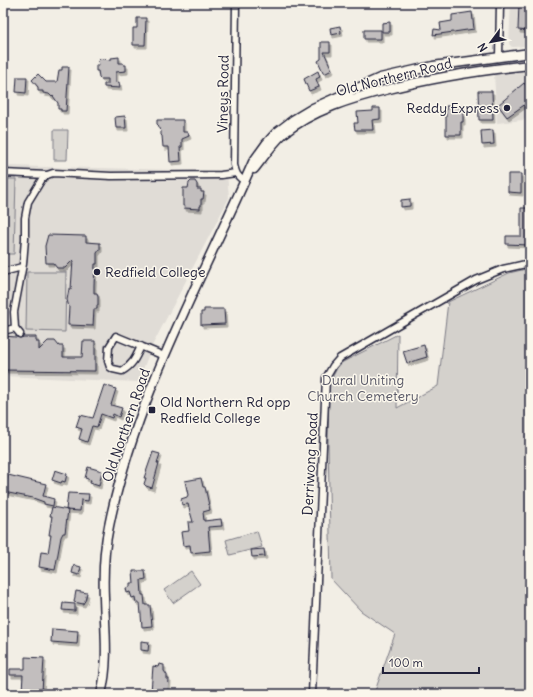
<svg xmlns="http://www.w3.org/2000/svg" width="533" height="697" viewBox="0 0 533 697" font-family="Delius,sans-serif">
  <defs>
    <filter id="shadow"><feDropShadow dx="2" dy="3" stdDeviation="0" flood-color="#0004"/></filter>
  </defs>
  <rect width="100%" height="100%" fill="#f2eee5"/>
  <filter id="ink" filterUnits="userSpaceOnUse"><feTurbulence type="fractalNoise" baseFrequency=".025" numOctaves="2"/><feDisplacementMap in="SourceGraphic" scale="8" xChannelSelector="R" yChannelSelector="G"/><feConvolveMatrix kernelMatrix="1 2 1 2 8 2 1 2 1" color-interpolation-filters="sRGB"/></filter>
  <g filter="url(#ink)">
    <path fill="#e0dcd6" d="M511,3h19v42l-14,2h-4l-3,-3z
      M530,69v47l-7,4 -26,3 -3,-49z
      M3,166l224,5 2,27 -77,148 -14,36 -135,-6z"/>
    <path fill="#d4d1cc" stroke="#7b7a84" d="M54,130h14l-1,30h-13z
      M3,179h13l-2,75h-11z
      M530,268v426h-156l21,-60 -34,-23 -30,-32 -3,-136 1,-59 10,-20 59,-30 -1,74 41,-22 10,-84 61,-29z
      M27,272h39l-1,60 -39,-1z
      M257,531l5,16 -32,8 -4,-15z
      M191,571l9,13 -27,19 -9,-13z"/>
    <path fill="#c2bebe" stroke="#22223b" filter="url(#shadow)" d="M519,3h11v28l-12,-1z
      M472,12l2,17 -41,6 1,-6 7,1 -1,-7 12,-2v-6z
      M137,18h9l-1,27h-12v-17h4z
      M390,22v10h-8v-9z
      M340,26l1,7 -10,2 -1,-7z
      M364,30h17v9h-17z
      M321,42h9v10h-6l8,18 -8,4 -6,-13 3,-2z
      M119,57v6h4l1,2h2v6l-10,1v11l3,-1 1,6 -16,-1v-3h4v-5h-7l-2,-2 -1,-6h-2v-6h3l-1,-4 3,-3 1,1 9,1v-2z
      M62,67h7l-3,44h-5v-2h-3v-6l-5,-7 -1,1 -3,-3 -6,-1v-2h-5v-4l-6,-7 6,-6 8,8h11l2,-12h3z
      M318,71l2,6 -4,2 3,8 -10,4 -5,-12z
      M17,77h10l-1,16 -10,-1z
      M524,83l6,7v11l-23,16 -9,-12z
      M478,91h14l1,29h-14z
      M446,106h17v16h-2v13h-15z
      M373,108h7v11l-8,1 1,10h-18l-1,-7h4l-1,-11 16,-1z
      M125,116l1,12h-10l-1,-11z
      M157,120h26v12h5l1,4 -7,3v8h-2l1,14 -11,1 -1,-15h-6l-1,-11 -1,-1v-4l-2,-2v-3l-2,-2z
      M493,130l1,14 -12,1 -1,-14z
      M508,174h13v19l-13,-1z
      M191,181h4l2,3v5h4v3h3l-1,7h-2v7h-1v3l-16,-1 1,-2h-2v-18h5l1,-5z
      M410,199v7l-9,1v-7z
      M521,208h9l-1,37 -23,-1v-8h15z
      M48,235l38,1v6l14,1v6l-3,4v11h-2l-1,21v8h3l1,4v8h-1v4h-3l-1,17 -25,-1 1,-18 -2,-7 2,-11h2l2,-29 -8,8h-8l-4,-5h-7l-1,-17z
      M204,309h20l1,15 -24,1v-13h3z
      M3,336l13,1 4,1 3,-1h13v5h3v8l9,-9h7l4,5h4v11h19l1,-16h12v30l-92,-1z
      M424,345l3,12 -20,6 -4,-12z
      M104,385l12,4 -5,16 11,3 -3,9 -6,-3 -1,4 -11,-4 -4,13 -5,-1 -5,16 -8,-3 3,-10 -6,-2 4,-12 13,3z
      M153,452l7,2 -3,9h2l-7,25 -6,-2 -2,-2 2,-6h-2z
      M88,467l14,4 -3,15 -9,-3 1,-3 -6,-2z
      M55,470l12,4 -2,8 -3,-1 -1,2 -9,-3z
      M8,475l38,9 -3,12 11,3 -1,7 -9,-2v-2l-11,-4 -29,-6z
      M201,478l2,9h2l5,23 -7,2 1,9 17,-2 1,7 -14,1 2,24 -19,2 -1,-8 -7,1 -2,-14 8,-1 -1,-9h5l-5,-18 -6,1 -1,-6 6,-2 1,-2 -3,-14z
      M68,493l21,1 -1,7 -7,-1 -1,11 -14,-1z
      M52,507l16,3 -3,23h-2l-2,4 -6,33 -16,-3 2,-15 7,1 3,-18h-2l3,-19h-2z
      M264,549l1,7 -13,1 -1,-7z
      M74,565l7,2 -2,8 -7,-2z
      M133,571h12l1,8 -5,1 1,15h2l1,10h5l2,21 -10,1 -2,-24h-4l-1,-6 -3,1 -2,-6 -3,1 -1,-5 4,-1v-4h4z
      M76,591l11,2 -2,8 -1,1 -1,2 -9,-2z
      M63,603l12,1v7l-13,-1z
      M52,629l26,2 -1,13 -26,-2z
      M141,641l8,1 -1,9 -7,-1z
      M25,657l19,1 -2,34 -20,-1 1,-16h-13v-6h15z
      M159,664l5,1v6l3,4v4h2l-1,14 -17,-1 2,-26 5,1z"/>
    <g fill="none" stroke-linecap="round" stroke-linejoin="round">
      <defs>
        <path id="minor" d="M236,3l-2,162c2,8 3,12 11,16
          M499,57l1,-54
          M3,173l44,2
          M3,272l19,-5
          M3,331l12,-3
          M20,334l-5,-6 -1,-16 9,-48 2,-25v-21l3,-16 14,-23 5,-4 6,-2 58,3 110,-1 15,-2
          M141,346c-5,11 -8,19 -19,25l-9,-2 -3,-2 -2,-6 1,-14 7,-11c16,7 32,13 48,20
          M312,694l14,-316 7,-12 7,-8 136,-78 27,-11 27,-6"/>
        <path id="major" d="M254,169c9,-11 18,-25 29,-35 30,-24 69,-36 106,-45 47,-12 93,-19 141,-24
          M101,694c8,-31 4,-64 3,-96 -1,-24 0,-49 5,-72 26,-129 92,-245 144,-364l13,-18 10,-11 17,-13 20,-12 67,-30 53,-12 97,-13"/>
      </defs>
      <use href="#minor" stroke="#22223b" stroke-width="9"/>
      <use href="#major" stroke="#22223b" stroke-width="11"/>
      <use href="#minor" stroke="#fbf7ec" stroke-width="6"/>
      <use href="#major" stroke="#fbf7ec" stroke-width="8"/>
    </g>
  </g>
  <g fill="#22223b" stroke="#fbf7ec" stroke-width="1.5">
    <circle cx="507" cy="108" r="4"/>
    <circle cx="97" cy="272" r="4"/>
    <rect x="148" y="406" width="8" height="8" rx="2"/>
  </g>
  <g text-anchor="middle" stroke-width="3" stroke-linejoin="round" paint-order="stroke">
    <g font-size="14" fill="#22223b" stroke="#fbf7ec">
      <text transform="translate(394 77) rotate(-14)" y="5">Old Northern Road</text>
      <text transform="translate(223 94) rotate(-89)" y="5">Vineys Road</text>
      <text transform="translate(126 425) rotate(-71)" y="5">Old Northern Road</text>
      <text transform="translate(310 464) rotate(-87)" y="5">Derriwong Road</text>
    </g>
    <g font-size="14" fill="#22223b" stroke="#fbf7ec" text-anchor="start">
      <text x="499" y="113" text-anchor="end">Reddy Express</text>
      <text x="105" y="277">Redfield College</text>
      <text x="160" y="407">Old Northern Rd opp<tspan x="160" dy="16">Redfield College</tspan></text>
    </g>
    <g font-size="14" fill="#575766" stroke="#fbf7ec">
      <text x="363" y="385">Dural Uniting<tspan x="363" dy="16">Church Cemetery</tspan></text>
    </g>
  </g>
  <rect width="533" height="697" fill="none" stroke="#fbf7ec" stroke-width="16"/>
  <rect x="8" y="8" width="517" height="681" fill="none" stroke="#22223b" stroke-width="1.5" filter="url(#ink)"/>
  <g transform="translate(491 42) rotate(238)" stroke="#fbf7ec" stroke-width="3" paint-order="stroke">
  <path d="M0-3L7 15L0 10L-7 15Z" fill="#22223b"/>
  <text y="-6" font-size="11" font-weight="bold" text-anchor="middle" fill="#22223b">N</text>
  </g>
  <path d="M383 667v6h96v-6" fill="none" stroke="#22223b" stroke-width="2"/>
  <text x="389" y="667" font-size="12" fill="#22223b" stroke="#fbf7ec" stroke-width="3" paint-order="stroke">100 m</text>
</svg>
